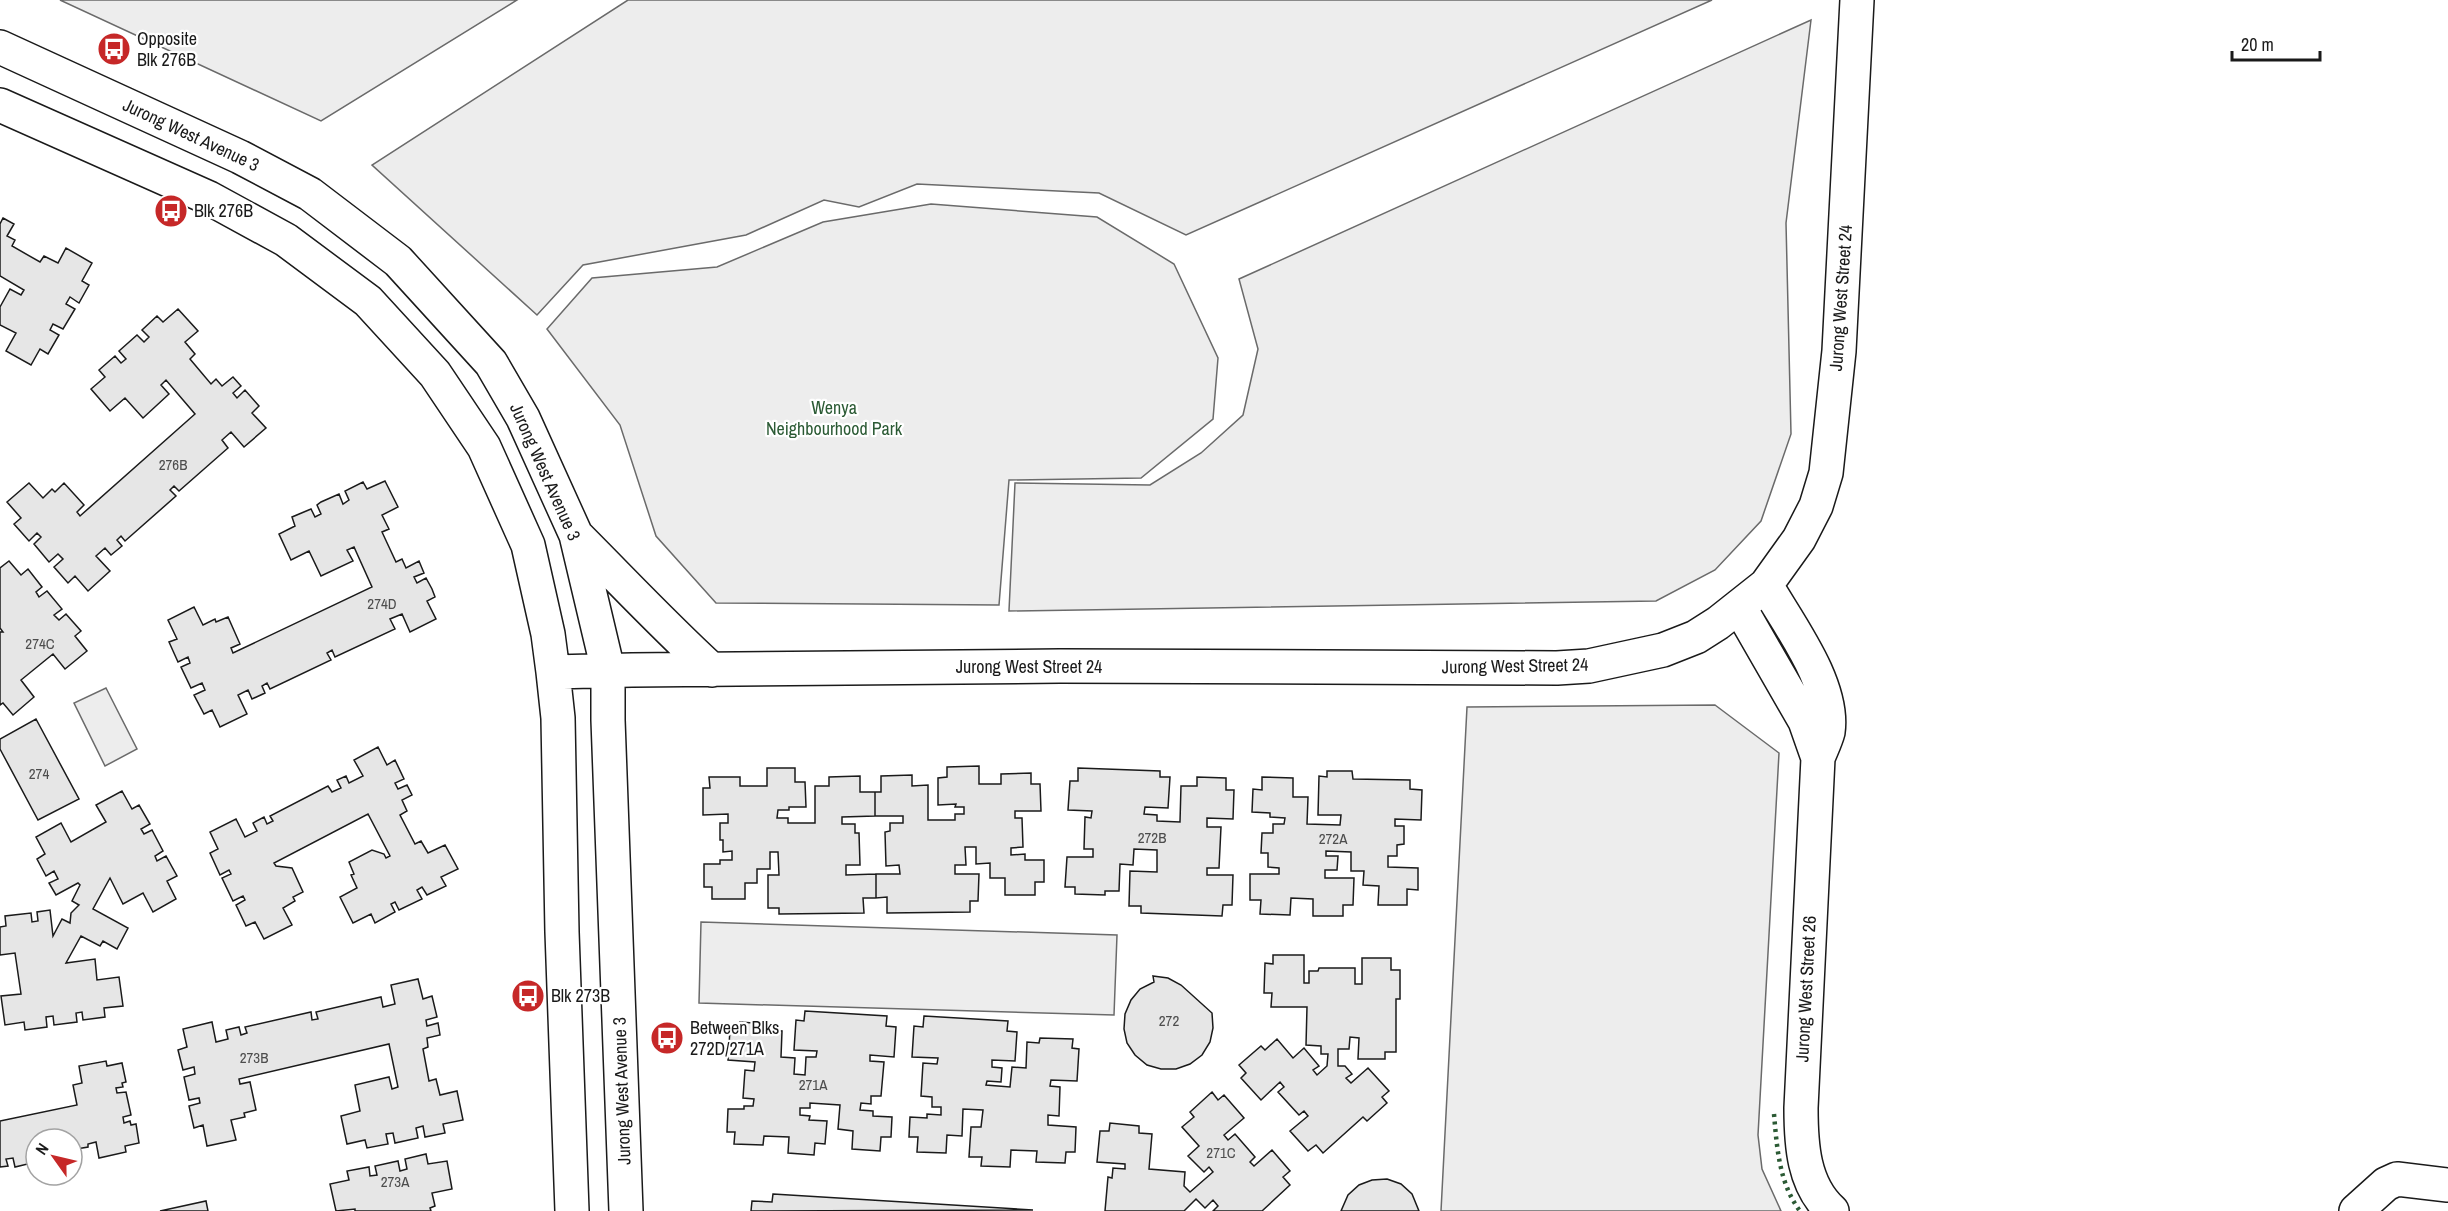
<svg xmlns="http://www.w3.org/2000/svg" width="2448" height="1211" viewBox="0 0 2448 1211" font-family="'Archivo Narrow',sans-serif">
  <rect width="100%" height="100%" fill="#fff"/>
  <path fill="#ededed" stroke="#6a6a6a" stroke-width="1.5" d="M60,0h457l-196,121z
    M628,0h1084l-526,235 -87,-42 -182,-9 -58,23 -35,-7 -78,35 -163,30 -46,50 -165,-150z
    M1811,20l-25,203 5,211 -30,87 -46,49 -59,31 -647,10 6,-128 135,2 51,-32 42,-38 15,-66 -19,-70z
    M931,204l166,13 77,47 44,94 -5,61 -72,59 -132,2 -10,125 -283,-2 -60,-67 -36,-111 -73,-96 45,-51 125,-11 106,-45z
    M106,688l31,61 -32,17 -31,-63z
    M1715,705l64,48 -21,382 4,34 19,42h-340l26,-504z
    M701,922l416,13 -3,80 -415,-12z"/>
  <path fill="#e6e6e6" stroke="#1a1a1a" stroke-width="1.5" d="M3,218l11,6 -7,12 8,4 -3,6 28,16 4,-6 14,7 8,-15 26,15 -10,18 7,4 -10,18 -9,-6 -4,7 9,5 -12,20 -10,-5 -3,6 9,5 -11,19 -8,-5 -9,16 -25,-14 10,-18 -16,-8v-18l10,-18 11,6 3,-5 -24,-14v-52z
    M178,309l20,22 -13,11 10,12 -5,5 21,25 5,-5 6,7 11,-9 8,9 -8,7 4,5 8,-8 14,16 -7,7 14,15 -22,19 -13,-15 -9,8 6,8 -49,43 -5,-5 -4,4 6,6 -51,45 -4,-5 -4,4 5,6 -11,9 -6,-7 -9,8 14,15 -22,20 -13,-15 -7,7 -14,-16 9,-8 -5,-5 -9,8 -15,-18 7,-7 -4,-4 -8,8 -15,-17 7,-6 -14,-16 22,-19 14,15 9,-9 3,3 9,-9 20,22 -7,7 3,4 115,-102 -29,-34 -5,5 8,9 -26,24 -18,-20 -15,13 -19,-22 14,-12 -6,-7 16,-14 6,7 5,-4 -7,-8 18,-16 7,7 5,-5 -7,-7 15,-14 6,6z
    M385,481l13,26 -16,8 7,14 -7,3 14,30 6,-3 4,9 13,-7 5,12 -10,4 3,6 9,-5 6,11 3,8 -8,4 9,18 -26,13 -8,-18 -12,5 5,10 -60,28 -3,-7 -5,3 4,7 -61,29 -3,-6 -5,3 3,7 -13,6 -4,-9 -10,5 9,19 -27,13 -8,-17 -8,4 -10,-19 11,-5 -3,-7 -11,5 -10,-21 9,-4 -2,-6 -10,5 -9,-20 8,-3 -9,-19 26,-13 9,18 12,-6 1,3 12,-5 12,27 -9,4 2,5 139,-66 -18,-40 -7,3 6,11 -32,15 -12,-25 -18,9 -12,-26 16,-8 -3,-9 19,-8 4,8 6,-3 -4,-9 4,-3 18,-8 4,10 6,-4 -4,-9 18,-9 4,7z
    M9,561l12,14 7,-6 14,18 -6,5 3,5 8,-6 15,18 -8,6 5,5 7,-6 15,17 -6,5 12,15 -22,18 -12,-15 -32,26 13,17 -21,18 -10,-12 -3,2v-73h3l-3,-4v-60z
    M36,719l43,80 -41,21 -38,-71v-10z
    M378,747l9,18 8,-5 9,19 -9,4 3,6 9,-4 5,10 -10,5 5,11 -7,4 15,29 6,-3 7,12 17,-8 13,24 -17,8 5,9 -19,9 -5,-8 -5,3 5,9 -23,11 -4,-8 -4,2 4,8 -20,11 -4,-9 -18,9 -13,-26 17,-9 -6,-13 3,-1 -5,-12 23,-12 12,4 2,4 4,-2 -22,-42 -94,49 2,3 16,2 11,24 -10,5 2,4 -12,7 9,17 -28,14 -9,-17 -9,4 -10,-21 9,-5 -2,-4 -10,5 -11,-23 9,-4 -2,-4 -9,5 -10,-22 8,-4 -8,-17 26,-13 9,18 12,-6 -4,-8 11,-6 3,7 6,-3 -3,-5 58,-30 4,6 9,-4 -4,-8 9,-4 3,7 14,-7 -9,-16z
    M979,766v18h22v-10l30,-1v11h9l1,27h-26v7h7l1,29 -12,1v7l14,-1v6h19v22h-9v13h-30v-17h-15v-15l-14,1v-17h-11l1,18h-11v9h24l-1,27h-8v11l-83,1v-16l-11,1v-24h24l-1,-9 -13,1 -1,-34 5,-1v-8h13v-7h-28v-24h6v-16l31,-1v11l16,-1v35h27v-6h9v-7h-9l1,-3 -18,1v-27l9,-1v-10z
    M767,768h28v14h10l1,25h-17v3h-11l-1,8h11v5h27v-37h14v-9l31,-1v16h15v24l-33,1v7h13v9h4l1,32h-14v10l30,-1v24h-13l1,15 -85,1v-6h-11v-33h11l-1,-23h-8v17h-13v14h-12v16h-33v-12h-8v-23h16v-4h12v-9l-9,1v-12h-3v-17h8v-9l-25,1v-27h7l-1,-11h31v9h27z
    M1078,768l82,3v6h10l-2,31 -23,-1 -1,7 13,1v6l23,1 1,-36h16v-9l29,1v12h8l-1,29 -26,-1v9h14l-2,41h-12v7h26l-1,30h-9l-1,11 -81,-3v-7h-12l1,-35 27,1v-22l-23,-1 -1,16 -13,-1 -1,27h-14v4l-30,-1v-7h-10l2,-30h26v-8h-9l1,-32 6,1 1,-7 -24,-1 2,-29h8z
    M1327,771h25l1,8 57,1v9l12,1 -1,30 -26,-1v7h9v18l-7,1v11h-9v11l30,1v22l-11,-1v16h-29l1,-19 -16,-1 1,-14h-13v-19l-25,-1v5h12l-1,14h-12v8h29l-1,27h-10v11h-30v-17l-22,-1 -1,17 -30,-1 1,-14h-11v-26h29v-6l-11,-1v-14h-7l1,-20h11v-9h11l1,-6 -15,-1v-4l-18,-1 1,-23 9,1v-13l31,1v19h15l-1,27 33,1 1,-10h-23l1,-39 8,1z
    M122,791l10,18 7,-4 11,19 -9,5 3,5 8,-4 11,21 -8,5 2,5 9,-5 11,20 -10,5 9,18 -23,13 -10,-19 -20,11 -13,-26 -17,31 35,19 -11,21 -14,-8 -3,5 -19,-10 -15,27 29,-4 2,21 22,-3 4,29 -19,2 1,9 -22,3 -1,-8 -6,1 1,9 -23,3 -1,-9 -7,1 1,10 -22,3 -1,-8 -19,3 -4,-29 20,-2 -6,-41 -15,2v-28l6,-1 -1,-10 26,-3 1,9 6,-1 -1,-9 13,-2 3,26 9,-17 8,4 1,-10 8,-8 -7,-4 8,-16 -2,-2 -22,12 -7,-12 9,-4 -4,-8 -8,5 -9,-17 8,-5 -9,-17 25,-14 10,19 35,-20 -10,-17z
    M1273,955h31v28h5v-12h9l1,-3h36v16h7v-26h29v12h9v29h-4v53h-11v7h-27l1,-21 -9,-1 -1,12h-11v17h7l7,8 -6,4 5,5 17,-15 21,23 -7,6 5,6 -20,18 -4,-4 -40,36 -7,-8 -8,6 -18,-20 18,-15 -4,-5 -5,4 -21,-23 6,-5 -4,-5 -19,18 -20,-22 5,-5 -7,-8 22,-19 4,4 12,-11 16,19 11,-10 15,18 -6,4 4,5 10,-9 1,-12h-7v-8l-15,-1 1,-38h-36l1,-14h-8l1,-30 8,1z
    M1153,976l15,2 13,7 31,28 1,15 -3,14 -8,13 -12,9 -14,5h-15l-14,-4 -12,-10 -8,-12 -3,-14 1,-15 6,-14 9,-11 14,-7z
    M418,979l5,20 9,-3 5,21 -11,3 1,6 11,-3 2,12 -13,3 1,9 -5,2 6,32 7,-2 4,16 17,-4 6,29 -20,4 2,9 -20,4 -2,-11 -7,2 2,10 -23,5 -2,-10 -7,1 2,10 -21,4 -2,-8 -18,4 -6,-28 19,-5 -5,-26 34,-8 3,12 6,-2 -9,-43 -150,35 1,5 10,-2 6,28 -12,3 1,4 -14,3 5,20 -29,6 -4,-21 -9,3 -5,-22 11,-3 -1,-5 -10,2 -5,-23 11,-3 -1,-7 -11,3 -5,-20 9,-3 -4,-18 29,-7 4,20 12,-3 -2,-9 13,-3 2,8 6,-2 -2,-6 66,-15 1,8 6,-1 -2,-7 65,-15 2,10 12,-3 -4,-19z
    M805,1011l82,5 -1,10 10,1 -2,30 -24,-2v6l14,1 -3,34h-10v8l-10,-1 -1,7 13,1v5l19,1 -1,20h-10l-1,14 -28,-2 1,-18 -15,-2 2,-24 -30,-2v5h-10v7l10,1 -1,4 18,1 -2,23 -10,-1 -1,12 -26,-2 1,-16 -25,-1 -1,9 -29,-1 1,-12h-8l1,-23h16v-3h9l1,-7 -11,-1 2,-28 9,1 1,-9 -27,-2 2,-30 9,1 1,-9 28,2v6l14,1 -1,26 14,1 -1,16 11,1 1,-18h10l1,-6 -23,-1 2,-30 8,1z
    M924,1016l84,5 -1,10 10,1 -2,29 -23,-1v7l10,1 -1,14 -14,-1 -1,4 24,2 2,-20 14,1 1,-26 12,1 1,-5 33,1 -1,9 7,1 -2,32 -26,-1 -1,6 10,1 -1,29 -11,-1v10l28,2 -1,25h-9l-1,11 -29,-1 1,-11 -26,-1 -1,17 -29,-1 1,-9h-13l2,-30h10l2,-17 -20,-1 -1,27 -15,-1 -1,18 -29,-1 1,-15h-9l1,-20 17,1v-4l14,1v-8h-9v-10l-11,-1 2,-33 14,1 1,-6 -26,-1 2,-31 9,1z
    M106,1061l1,5 15,-3 4,19 -4,1 1,4 -7,1 1,5 9,-1 5,23 -8,2 1,6 6,-2 1,4 5,-1 3,19 -14,3 1,6 -27,6 -3,-16 -8,2v3l-12,2 1,3 -5,1v-14h-36v23l-21,5 -2,-9 -7,1 2,7 -8,1v-46l77,-16 -4,-20 9,-2 -3,-17z
    M1212,1092l6,8 6,-5 20,23 -20,17 4,5 7,-6 20,23 -5,5 4,4 18,-16 18,21 -7,6 7,8 -28,26h-49l5,-5 -5,-6 -8,8 -9,-9 -12,12h-79l3,-34 4,1 1,-10 12,1v-5l-28,-2 3,-31h9l1,-8 29,3v7l13,1 -3,35 36,3 -1,14 6,6 23,-20 -4,-5 -5,5 -16,-16 11,-10 -17,-19 12,-10 -4,-5z
    M426,1154l2,10 19,-3 5,28 -20,4 3,13 -5,2 1,3h-76v-2l-19,2 -6,-27 19,-4 -2,-9 22,-4 1,9 7,-1 -2,-9 23,-5 2,10 7,-2 -2,-10z
    M1387,1179l14,5 11,10 7,17h-78l7,-16 11,-10 13,-5z
    M773,1194l260,16 -282,1 1,-10 20,1z
    M206,1201l2,10h-48z"/>
  <g fill="none" stroke-linecap="round" stroke-linejoin="round">
    <defs>
      <path id="minor" d="M0,47l240,110 70,37 88,67 93,102 32,55 53,117 32,135v50l18,491
        M0,105l209,93 77,42 82,61 67,73 49,73 44,98 20,89 5,38 5,46 4,214 10,279
        M576,535c45,45 89,92 136,135
        M1766,585c23,40 69,100 62,147 -2,8 -7,18 -10,26l-17,350c0,36 2,77 31,103
        M1740,608l65,113 13,37
        M553,672l79,-2 428,-4 497,2 32,-2 74,-16 33,-13 22,-14 48,-38 33,-46 17,-33 10,-33 13,-122 18,-351
        M2356,1211l30,-27 11,-5 51,6"/>
    </defs>
    <use href="#minor" stroke="#1a1a1a" stroke-width="36"/>
    <use href="#minor" stroke="#fff" stroke-width="33"/>
    <path stroke="#2b5a34" stroke-width="4.5" stroke-dasharray="3 4.5" stroke-linecap="butt" d="M1774,1114c3,34 5,69 26,97"/>
  </g>
  <defs>
    <symbol id="bus-disc" viewBox="-11 -11 22 22"><circle r="9.5" fill="#c62828" stroke="#fff"/><path d="M-5-6H5V4H4V6H2V4H-2V6H-4V4H-5ZM-3.5-4V0h7V-4ZM-3.5 1.2v1.5H-2V1.2ZM2 1.2v1.5H3.5V1.2Z" fill="#fff"/></symbol>
  </defs>
  <g fill-rule="evenodd">
    <use href="#bus-disc" x="95" y="30" width="38" height="38"/>
    <use href="#bus-disc" x="152" y="192" width="38" height="38"/>
    <use href="#bus-disc" x="509" y="977" width="38" height="38"/>
    <use href="#bus-disc" x="648" y="1019" width="38" height="38"/>
  </g>
  <g text-anchor="middle" stroke-width="4.5" stroke-linejoin="round" paint-order="stroke">
    <g font-size="15" fill="#4d4d4d">
      <text x="173" y="470">276B</text>
      <text x="382" y="609">274D</text>
      <text x="40" y="649">274C</text>
      <text x="39" y="779">274</text>
      <text x="1152" y="843">272B</text>
      <text x="1333" y="844">272A</text>
      <text x="1169" y="1026">272</text>
      <text x="254" y="1063">273B</text>
      <text x="813" y="1090">271A</text>
      <text x="1221" y="1158">271C</text>
      <text x="395" y="1187">273A</text>
    </g>
    <g font-size="18" fill="#1a1a1a" stroke="#fff" text-anchor="start">
      <text x="137" y="45">Opposite<tspan x="137" dy="21">Blk 276B</tspan></text>
      <text x="194" y="217">Blk 276B</text>
      <text x="551" y="1002">Blk 273B</text>
      <text x="690" y="1034">Between Blks<tspan x="690" dy="21">272D/271A</tspan></text>
    </g>
    <g font-size="18" fill="#1a1a1a" stroke="#fff">
      <text transform="translate(191 135) rotate(25)" y="6">Jurong West Avenue 3</text>
      <text transform="translate(1841 298) rotate(-86)" y="6">Jurong West Street 24</text>
      <text transform="translate(545 472) rotate(66)" y="6">Jurong West Avenue 3</text>
      <text transform="translate(1515 666) rotate(-1)" y="6">Jurong West Street 24</text>
      <text x="1029" y="673">Jurong West Street 24</text>
      <text transform="translate(1806 989) rotate(-87)" y="6">Jurong West Street 26</text>
      <text transform="translate(622 1091) rotate(-92)" y="6">Jurong West Avenue 3</text>
    </g>
    <g font-size="18" fill="#2b5a34" stroke="#fff">
      <text x="834" y="414">Wenya<tspan x="834" dy="21">Neighbourhood Park</tspan></text>
    </g>
  </g>
  <g transform="translate(54 1157) rotate(304)"><circle r="28" fill="#ffffff" stroke="#a3a3a3" stroke-width="1.5"/>
  <path d="M0-4.5L10 22L0 15L-10 22Z" fill="#c62828"/>
  <text y="-9" font-size="16" font-weight="bold" text-anchor="middle" fill="#1a1a1a">N</text>
  </g>
  <path d="M2232 51v9h88v-9" fill="none" stroke="#1a1a1a" stroke-width="3"/>
  <text x="2241" y="51" font-size="18" fill="#1a1a1a" stroke="#ffffff" stroke-width="4.5" paint-order="stroke">20 m</text>
</svg>
